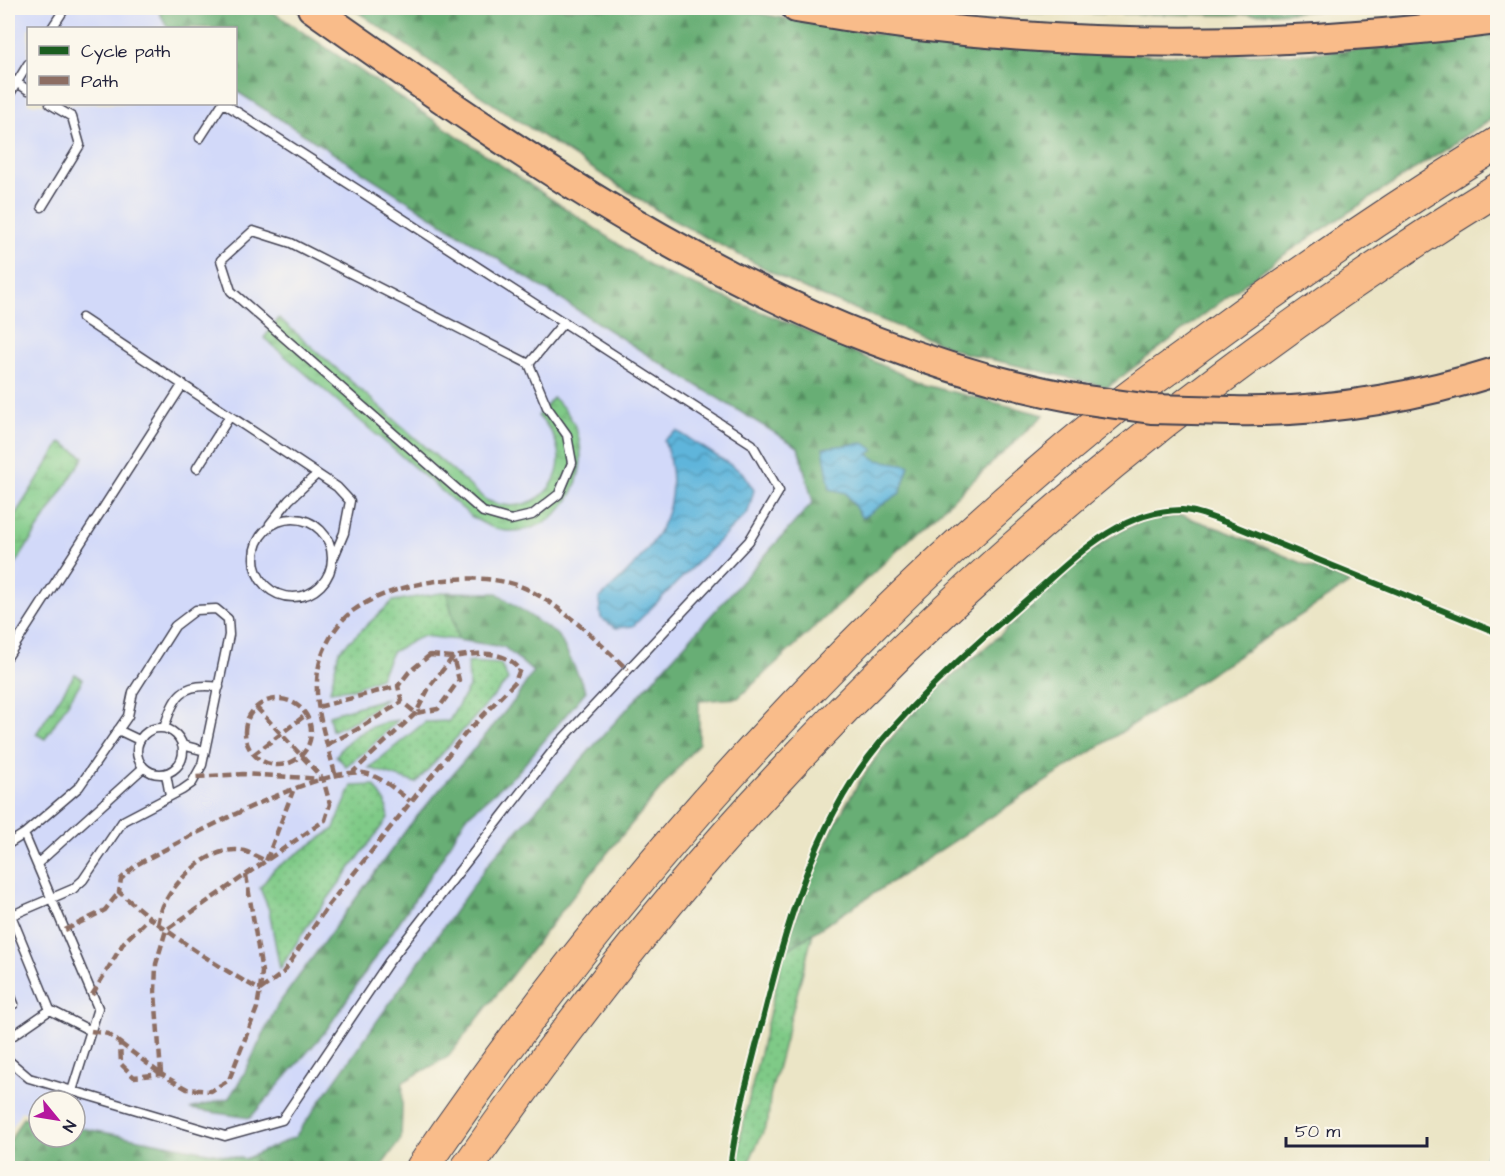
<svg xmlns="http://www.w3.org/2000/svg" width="1505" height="1176" viewBox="0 0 1505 1176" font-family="'Architects Daughter',sans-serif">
  <defs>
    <pattern id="grass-dots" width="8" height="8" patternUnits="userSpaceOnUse" patternTransform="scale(1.5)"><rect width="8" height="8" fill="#7fca87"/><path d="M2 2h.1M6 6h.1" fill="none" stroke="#6dad75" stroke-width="1.8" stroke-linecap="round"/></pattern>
    <pattern id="forest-firs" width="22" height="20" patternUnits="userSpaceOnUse" patternTransform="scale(1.5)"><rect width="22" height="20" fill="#67ae74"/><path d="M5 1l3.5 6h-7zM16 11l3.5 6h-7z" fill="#548d60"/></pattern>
    <pattern id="wetland-marsh" width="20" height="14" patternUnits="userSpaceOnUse" patternTransform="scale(1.5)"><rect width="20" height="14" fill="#7fca87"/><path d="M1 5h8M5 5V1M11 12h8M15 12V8" fill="none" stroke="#6dad75"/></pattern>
    <pattern id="water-waves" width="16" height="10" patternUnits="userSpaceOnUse" patternTransform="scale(1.5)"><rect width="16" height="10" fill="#5eb5db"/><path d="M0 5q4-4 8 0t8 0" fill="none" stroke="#4d93b3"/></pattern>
  </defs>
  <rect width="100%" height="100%" fill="#fbf7ec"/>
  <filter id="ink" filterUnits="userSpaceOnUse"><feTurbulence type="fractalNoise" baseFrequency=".0167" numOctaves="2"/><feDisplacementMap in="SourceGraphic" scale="12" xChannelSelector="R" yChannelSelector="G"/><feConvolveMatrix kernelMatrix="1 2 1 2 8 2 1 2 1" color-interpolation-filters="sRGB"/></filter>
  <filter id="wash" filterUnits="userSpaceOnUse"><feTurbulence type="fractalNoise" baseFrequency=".008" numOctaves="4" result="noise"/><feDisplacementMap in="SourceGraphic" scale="24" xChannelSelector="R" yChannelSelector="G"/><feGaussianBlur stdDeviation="1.35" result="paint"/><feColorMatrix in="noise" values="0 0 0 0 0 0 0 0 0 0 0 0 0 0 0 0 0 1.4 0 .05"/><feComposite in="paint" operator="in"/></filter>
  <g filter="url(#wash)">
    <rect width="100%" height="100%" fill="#ebe5c6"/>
    <path fill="#d2d9f9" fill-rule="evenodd" d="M8,8h213l552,365 51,130 -532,665 -217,-39v-28h-36v16l-18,-6 -13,25zM28,28h208v76h-208z"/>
    <path fill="url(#grass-dots)" stroke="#507661" stroke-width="1.5" d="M447,592l11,48 -36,-4 -30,16 -12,26 -28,11 -22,2 9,-40 54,-50z
      M468,662l33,2 7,16 -92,103 -47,-15 56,-46 24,-1 20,-34z
      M387,698l-29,21 -26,12 -3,-16z
      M398,720l-32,31 -20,15 -10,-10c13,-21 38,-33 62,-36z
      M374,785l12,18 2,15 -82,110 -26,41 -11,-59 -9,-22 14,-19 59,-39 19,-44z
      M813,933l-43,163 -2,25 -22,47h-10l6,-40 42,-176z"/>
    <path fill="url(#forest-firs)" stroke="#446858" stroke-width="1.5" d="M157,8h110l390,262 144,58 124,57 119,30 -306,283 -39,3v42l-100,120 -151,194 -45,25 -2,57 -21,29h-372v-23l15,-28 16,3v17h36v-10l170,32 50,-22 196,-277 322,-358 -15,-55 -141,-86 -421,-270v-63h-68z
      M352,8h376l138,25 287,22 140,-1 102,-7 102,-15v83l-218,143 -171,129 -144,-34 -162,-65 -133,-70 -190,-123z
      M950,8h426l-146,7 -259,-3z
      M1183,516l40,14 127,53 -566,369c23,-69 48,-134 91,-193 37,-52 89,-92 136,-134 38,-35 78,-82 127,-102 13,-6 31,-5 45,-7z
      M447,592l50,1 62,43 27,55 -69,82 -51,44 -27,46 -114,169 -75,86 -60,-9 39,-11 14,-22 34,-70 132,-180 105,-125 19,-29 -29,-25 -46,-7z"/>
    <path fill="url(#wetland-marsh)" stroke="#507661" stroke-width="1.5" d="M279,318l207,182c58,25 100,-39 52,-84l15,-18c54,43 24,134 -43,133 -14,0 -26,-7 -38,-14l-208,-179z
      M61,442l23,15 -76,119v-50z
      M75,674l8,5 -38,60 -9,-5z"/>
    <path fill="url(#water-waves)" stroke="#406c8b" stroke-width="1.5" d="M677,431l65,41 12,18 -6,22 -115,114 -17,2 -15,-10 -2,-19c51,-47 91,-85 65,-159z
      M864,443l10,7 -6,4 9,6 32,5 -9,28 -38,25 -16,-25 -16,-4 -7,-41z"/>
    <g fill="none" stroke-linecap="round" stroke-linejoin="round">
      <path stroke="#5eb5db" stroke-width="6" d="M1481,1168l17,-29"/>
    </g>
  </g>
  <g filter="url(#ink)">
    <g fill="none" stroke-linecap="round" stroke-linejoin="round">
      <defs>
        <path id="service" d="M52,28l13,-20
          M8,77l20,13
          M8,97l20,-33
          M200,138l22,-34
          M42,207l38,-62 -8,-28 -22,-13
          M253,231l38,12 238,121 18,43 20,28 5,28 -13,31 -27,21 -21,5 -28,-8 -252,-221 -10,-31z
          M82,318l255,169 13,14 -6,32 -11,26
          M529,364l35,-42
          M197,468l33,-52
          M254 558a39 39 0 1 1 78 0a39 39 0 1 1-78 0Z
          M270,524l19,-24 28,-26
          M8,656l175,-272
          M137 751a23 23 0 1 1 46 0a23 23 0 1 1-46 0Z
          M164,728c11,-33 17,-46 55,-41
          M118,730l21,10
          M182,745l23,6
          M166,774l4,22
          M24,834l74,174 -26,83
          M8,844l16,-10 55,-47 49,-71 5,-24 42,-66 21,-16 20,-1 12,10 1,16 -27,130 -10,18 -10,7 -59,31 -40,59 -10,9 -63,27
          M37,864l106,-96
          M8,908l42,102 41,21
          M8,989l6,15
          M8,1039l42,-29
          M8,1060l21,18 196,58 57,-16 106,-157 171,-220 190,-202 30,-50 -27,-47 -527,-340"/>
        <path id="trunk" d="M312,8c234,165 479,339 768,391
          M796,8c232,41 468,44 702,12
          M1232,411c92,2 177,-12 266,-40"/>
        <path id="motorway" d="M422,1168c194,-284 425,-542 692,-759 27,-22 57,-42 85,-63 97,-72 196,-139 299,-203
          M467,1168c96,-137 199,-271 314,-393 211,-228 453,-423 717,-586"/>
      </defs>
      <use href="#service" stroke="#403f50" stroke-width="11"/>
      <use href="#trunk" stroke="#403f50" stroke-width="32"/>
      <use href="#motorway" stroke="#403f50" stroke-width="34"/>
      <use href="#service" stroke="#fff" stroke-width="8"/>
      <use href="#trunk" stroke="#f9bc8a" stroke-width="28"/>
      <use href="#motorway" stroke="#f9bc8a" stroke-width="32"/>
      <defs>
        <path id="trunk-bridge" d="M1080,399l71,10 81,2"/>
      </defs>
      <use href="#trunk-bridge" stroke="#403f50" stroke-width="32" stroke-linecap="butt"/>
      <use href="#trunk-bridge" stroke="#f9bc8a" stroke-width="28"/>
      <path stroke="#8d6e63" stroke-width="4.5" stroke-dasharray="9 4.5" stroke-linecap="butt" d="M430,655l23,2 6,23 -21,29 -22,4 -14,-11 -4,-16 11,-14z
        M245 732a33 33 0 1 1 66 0a33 33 0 1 1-66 0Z
        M256,707l67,72
        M318,707l80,-21
        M328,744l28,-14 46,-28
        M253,755l54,-41
        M335,774c-9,-37 -26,-77 -14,-116 6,-17 17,-37 33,-48 41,-29 129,-43 175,-20 38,20 68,51 99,80
        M246,875l16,97 -2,18c-51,-28 -97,-60 -141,-98l2,-13 15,-14c41,-22 191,-104 232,-91 16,5 29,17 42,27
        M158,925c2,-8 3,-17 7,-23 13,-25 48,-58 79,-51 7,2 15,7 22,10l27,-70
        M65,930l40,-20 14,-18
        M92,995l32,-53 25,-24
        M91,1031l17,3 12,9 1,21 13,13 27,-3 26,15 24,2 18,-11 28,-72 3,-18 23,-17 44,-66 138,-173 50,-52 5,-13c-18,-20 -42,-16 -67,-12l-23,29 -14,27 -63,59
        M120,1043l41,31
        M161,1074l-6,-82 1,-28 10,-34 159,-110 5,-16 -7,-25 -80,-5 -47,3"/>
      <defs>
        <path id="cycleway" d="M730,1168c6,-46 18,-91 30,-137 25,-100 52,-206 119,-287 46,-55 99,-102 153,-149 43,-38 88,-85 150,-85 13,0 30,8 43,12l273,111"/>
      </defs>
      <use href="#cycleway" stroke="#fbf7ec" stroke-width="10"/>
      <use href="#cycleway" stroke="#1b5e20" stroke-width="6"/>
    </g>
  </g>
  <rect width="1505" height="1176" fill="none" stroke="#fbf7ec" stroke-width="30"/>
  <rect x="27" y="27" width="210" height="78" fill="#fbf7ec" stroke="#a4a2a5" stroke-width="1.5"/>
  <rect x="39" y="46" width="30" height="9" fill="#1b5e20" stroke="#a4a2a5" stroke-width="1.5"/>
  <text x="81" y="57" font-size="18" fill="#22223b">Cycle path</text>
  <rect x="39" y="76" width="30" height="9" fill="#8d6e63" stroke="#a4a2a5" stroke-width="1.5"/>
  <text x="81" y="87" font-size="18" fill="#22223b">Path</text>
  <g transform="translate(57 1119) rotate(120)"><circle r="28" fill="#fbf7ec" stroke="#a4a2a5" stroke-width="1.5"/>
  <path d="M0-4.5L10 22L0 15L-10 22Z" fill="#b5179e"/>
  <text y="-9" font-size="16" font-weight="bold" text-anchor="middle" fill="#22223b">N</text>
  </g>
  <path d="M1286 1137v9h141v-9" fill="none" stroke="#22223b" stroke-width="3"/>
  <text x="1295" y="1137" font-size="18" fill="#22223b" stroke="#fbf7ec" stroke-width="4.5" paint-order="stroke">50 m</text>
</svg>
